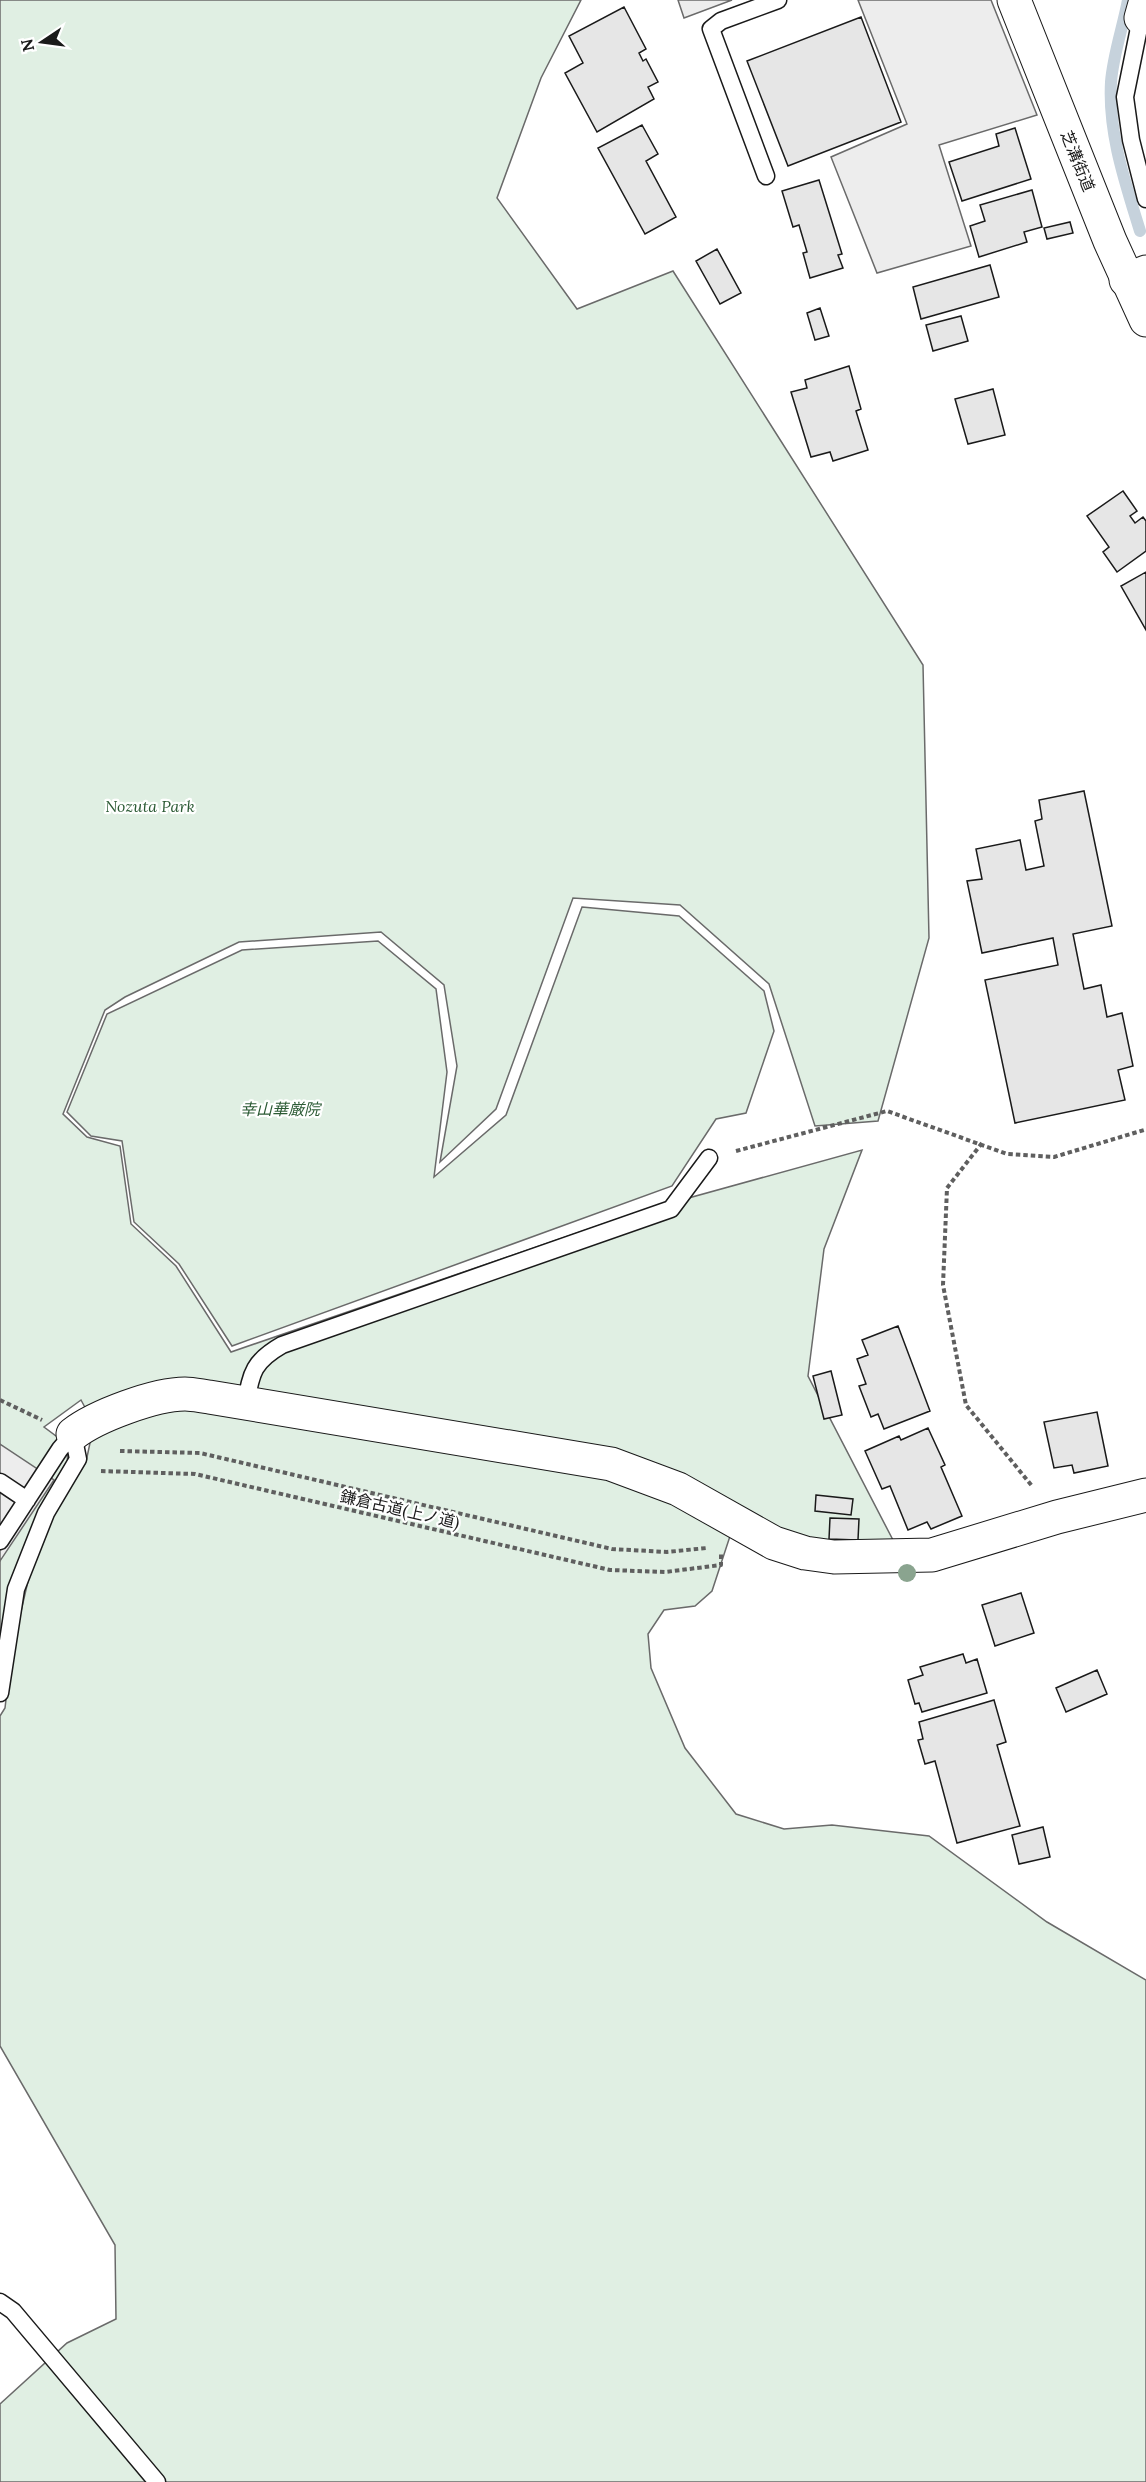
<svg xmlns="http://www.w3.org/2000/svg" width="1146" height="2482" viewBox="0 0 1146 2482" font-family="Lora,'Noto Sans JP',serif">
  <rect width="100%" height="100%" fill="#fff"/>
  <path fill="#e0efe3" stroke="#6a6a6a" stroke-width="1.5" d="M0,0h581l-40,78 -44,120 80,111 96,-38 250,394 6,273 -51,183 -63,5 -46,-142 -89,-79 -107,-7 -77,211 -56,53 17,-96 -13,-81 -63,-53 -142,10 -114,55 -20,13 -42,104 24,23 33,9 11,78 45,42 55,86 407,-140 224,-62 -38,99 -16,127 86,166 -60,1 -30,-3 -28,-10 -43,-3 -21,64 -17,15 -31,4 -16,24 3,34 34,80 51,66 48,15 48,-4 97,11 118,86 99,58v502h-1146v-78l67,-61 49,-24 -1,-74 -115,-199v-330l5,-8 7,-58 26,-112 48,-76 8,-38 -13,-24 -37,27 16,12 7,12 1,18 -27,41 -31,76 -10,65z
    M582,907l97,9 85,75 10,40 -28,82 -30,6 -44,67 -440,160 -53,-82 -45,-42 -12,-81 -31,-5 -24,-24 40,-98 135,-64 136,-9 58,48 11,83 -13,105 72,-62z"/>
  <path fill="#ededed" stroke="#6a6a6a" stroke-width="1.5" d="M678,0h54l-48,18z
    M858,0h133l46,115 -98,30 32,101 -94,27 -46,-116 76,-33z
    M0,1444l54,36 -54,81z"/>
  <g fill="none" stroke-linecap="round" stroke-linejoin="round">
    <path stroke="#c6d2dc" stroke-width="12" d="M1128,0c-5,27 -15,55 -17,82 -3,51 14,100 29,149"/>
  </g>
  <path fill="#e6e6e6" stroke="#1a1a1a" stroke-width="1.5" d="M624,7l22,42 -7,4 4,8 3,-2 12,23 -10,5 6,12 -57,33 -32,-59 18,-10 -14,-27z
    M861,17l40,105 -113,44 -41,-105z
    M642,125l16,29 -12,7 30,56 -31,17 -47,-86z
    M1015,128l16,51 -69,22 -13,-39 50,-16 -3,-12z
    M819,180l23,74 -4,1 5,13 -33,10 -7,-25 4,-1 -8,-27 -6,2 -11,-36z
    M1032,190l10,37 -18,5 3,10 -48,15 -9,-31 15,-5 -5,-16z
    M1070,222l3,11 -26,6 -3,-11z
    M717,249l24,44 -21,11 -24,-43z
    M990,265l9,32 -78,22 -8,-32z
    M820,308l9,28 -14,4 -8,-27z
    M961,316l7,25 -35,10 -7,-26z
    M849,366l12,43 -5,2 12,39 -35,11 -3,-9 -19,5 -20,-65 16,-4 -2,-8z
    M993,389l12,46 -37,9 -13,-45z
    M1123,491l14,20 -7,5 5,7 8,-6 3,4v30l-29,21 -14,-20 6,-5 -22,-31z
    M1146,572v58l-25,-44z
    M1084,791l28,135 -39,8 11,55 17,-4 6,32 15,-4 11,53 -15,4 7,30 -110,23 -30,-143 73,-15 -5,-27 -71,15 -15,-72 15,-2 -6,-30 44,-9 6,30 18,-4 -9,-45 7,-2 -3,-19z
    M898,1326l32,85 -46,18 -6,-15 -7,3 -12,-31 7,-2 -9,-25 11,-4 -6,-15z
    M831,1371l11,44 -18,4 -11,-43z
    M1097,1412l11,54 -34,7 -2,-8 -18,3 -10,-46z
    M928,1428l17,37 -4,2 21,49 -31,13 -4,-7 -19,8 -18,-44 -8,3 -17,-38 34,-15 2,4z
    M816,1495l37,4 -2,16 -36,-4z
    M830,1518l29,1 -1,21 -29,-1z
    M1021,1593l13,40 -39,13 -13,-41z
    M963,1654l3,9 11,-4 10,34 -65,19 -3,-9 -4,1 -7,-24 15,-5 -3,-8z
    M1097,1670l10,24 -41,18 -10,-24z
    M994,1700l12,42 -9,3 23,81 -63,17 -22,-82 -10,3 -7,-24 5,-1 -4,-17z
    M1043,1827l7,30 -31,7 -7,-29z"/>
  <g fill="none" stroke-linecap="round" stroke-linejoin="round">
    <defs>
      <path id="lane" d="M1141,18l-16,79 6,43 15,59
        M766,176l-55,-147 10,-8 57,-21
        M246,1403c5,-31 8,-42 36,-58l389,-136 38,-51
        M0,1482l27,18
        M0,1541l60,-92 13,-15
        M0,1693l16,-104 30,-76 32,-54 -5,-25
        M0,2302l13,9 144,171"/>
      <path id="street" d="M1141,18l5,-18
        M1126,280l20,-8
        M73,1434c23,-18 82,-40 112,-40 8,0 16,2 24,3l402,67 67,25 96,54 31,10 29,4 98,-2 125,-38 89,-22"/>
      <path id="primary" d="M1014,0l96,241 36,79"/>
    </defs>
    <use href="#lane" stroke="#1a1a1a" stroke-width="19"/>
    <use href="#street" stroke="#1a1a1a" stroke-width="35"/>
    <use href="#primary" stroke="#1a1a1a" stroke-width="35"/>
    <path stroke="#5f5f5f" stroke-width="4" stroke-dasharray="4.5 3" stroke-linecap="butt" d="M982,1143l-35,45 -4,97 23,120 66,81
      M736,1151l151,-40 120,43 47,3 90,-27
      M0,1400l42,20
      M120,1451l80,2 412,96 55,3 40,-4
      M101,1471l94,3 415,96 55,2 56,-7v-12"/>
    <use href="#lane" stroke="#fff" stroke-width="16"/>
    <use href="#street" stroke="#fff" stroke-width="33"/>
    <use href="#primary" stroke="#fff" stroke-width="33"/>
  </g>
  <circle fill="#8aa48f" cx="907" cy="1573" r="9"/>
  <g text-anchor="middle" stroke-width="4.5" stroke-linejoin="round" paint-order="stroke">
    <g font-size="16" fill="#1a1a1a" stroke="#fff">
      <text transform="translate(1078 161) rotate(68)" y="6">芝溝街道</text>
      <text transform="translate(400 1509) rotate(13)" y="6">鎌倉古道(上ノ道)</text>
    </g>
    <g font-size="16" font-style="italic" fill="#2b5a34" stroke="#fff">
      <text x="150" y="812">Nozuta Park</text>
      <text x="280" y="1115">幸山華厳院</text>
    </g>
  </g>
  <g transform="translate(42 42) rotate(257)" stroke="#ffffff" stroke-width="4.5" paint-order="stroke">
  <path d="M0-4.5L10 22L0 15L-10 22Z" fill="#1a1a1a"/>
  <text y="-9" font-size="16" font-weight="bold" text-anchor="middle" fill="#1a1a1a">N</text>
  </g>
</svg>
